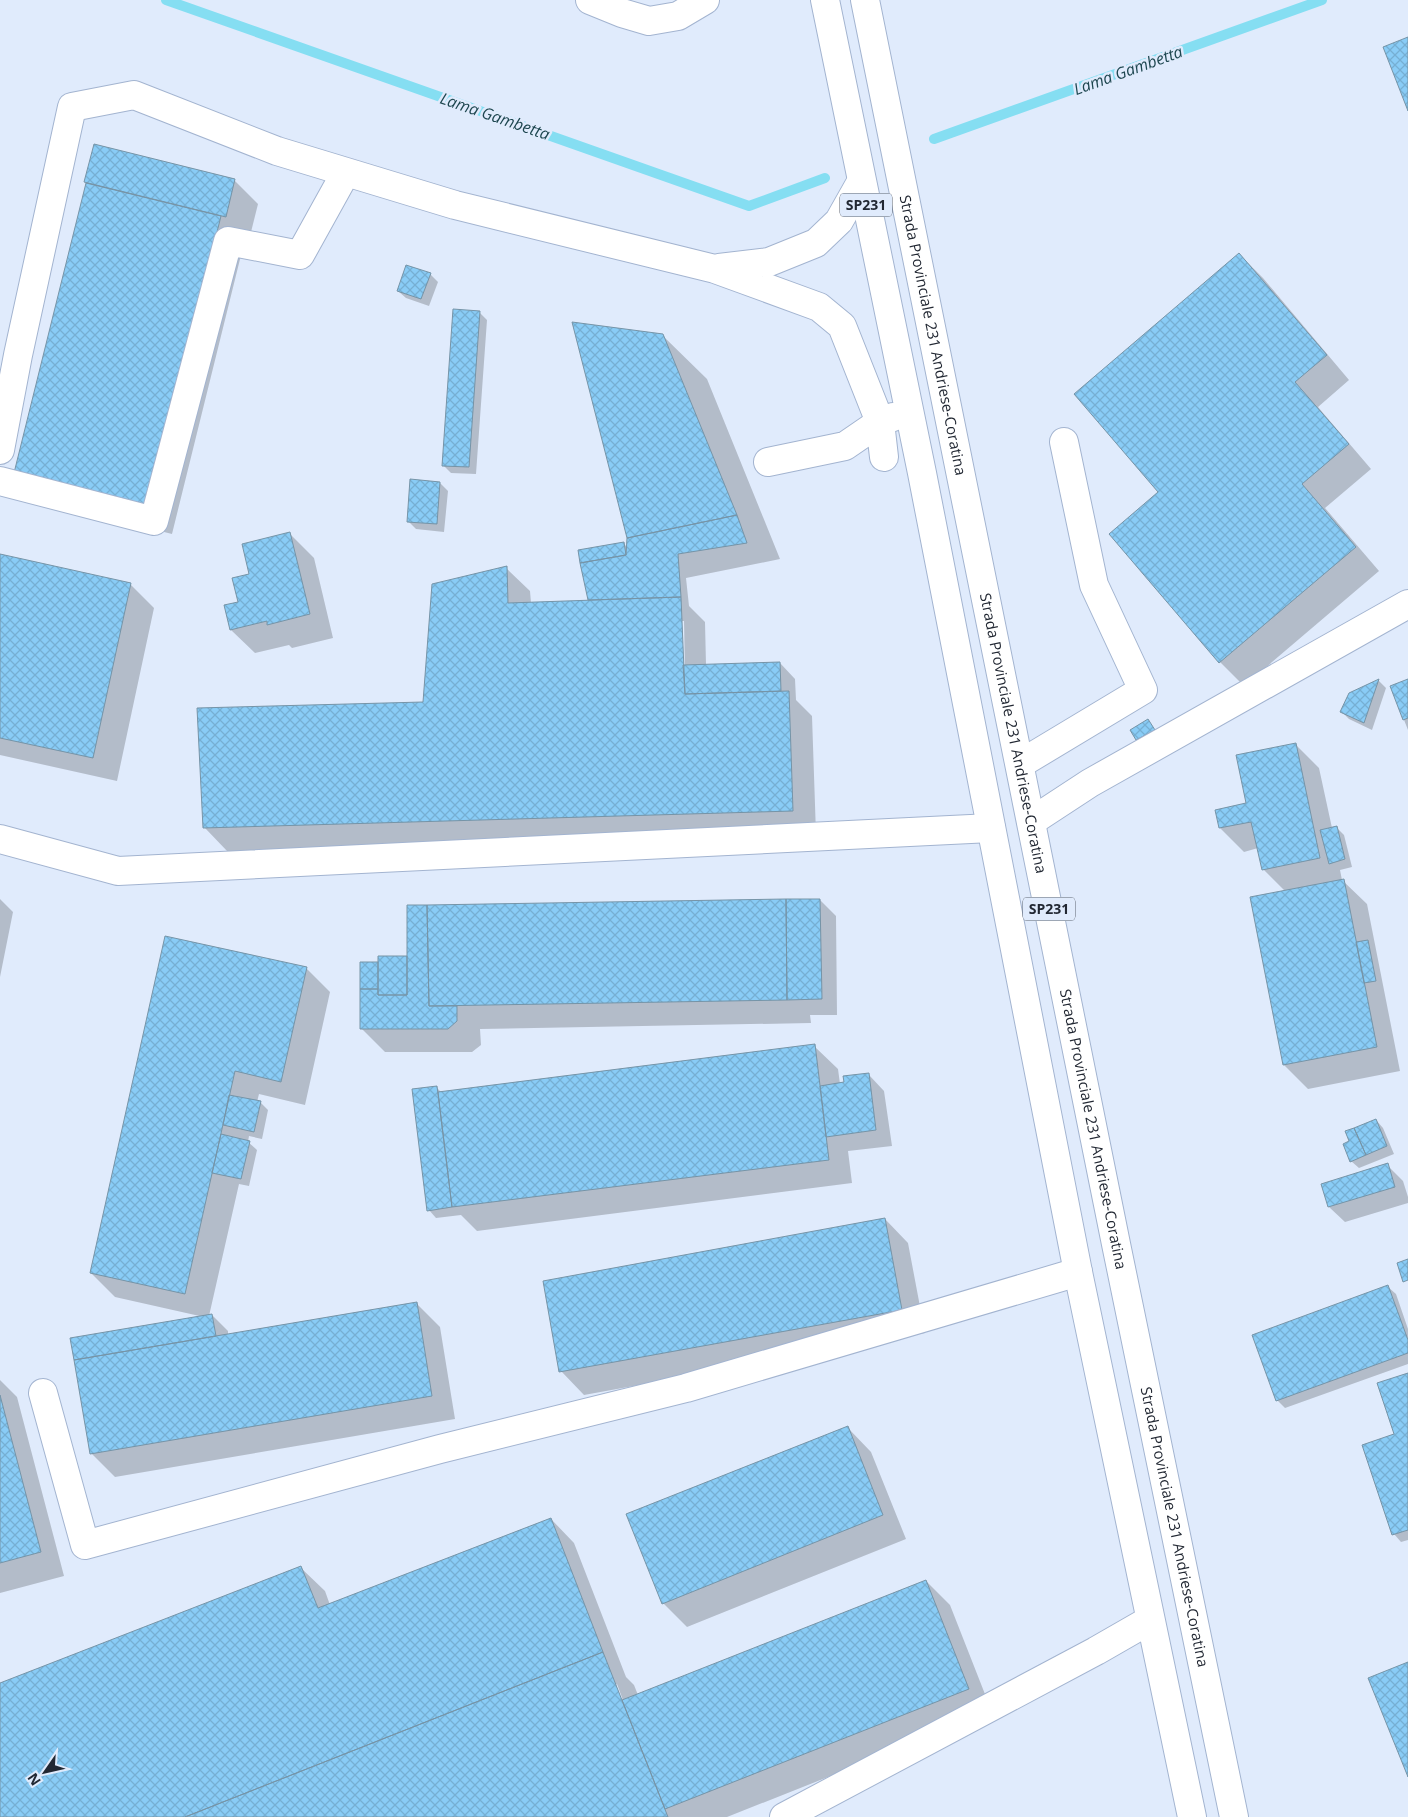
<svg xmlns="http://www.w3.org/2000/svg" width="1408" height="1817" viewBox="0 0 1408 1817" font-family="'Open Sans',sans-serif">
  <defs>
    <pattern id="building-cross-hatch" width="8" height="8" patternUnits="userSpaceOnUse" patternTransform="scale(1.25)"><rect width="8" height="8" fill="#89ccf6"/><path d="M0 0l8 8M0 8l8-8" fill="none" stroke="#76afd3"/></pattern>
  </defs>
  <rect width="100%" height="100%" fill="#e0ebfc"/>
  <path fill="#0003" fill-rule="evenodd" d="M234,180l24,24 -9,36 -4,-1 -73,295 -134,-34 -24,-23 73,-294 -1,-2z
    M1239,254l24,24 86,102 -31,27 53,62 -46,39 54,63 -135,115 -24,-24 -110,-128 49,-42z
    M430,274l8,8 -9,24 -23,-8 -8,-7z
    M480,313l7,7 -11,154 -25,-1 -8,-8z
    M662,335l45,44 73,180 -94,19 3,28 16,16 1,43 74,-2 15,16 1,21 16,16 4,118 -588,18 -23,-24 219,-125 82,-135 24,23 1,12 58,-2 -10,-50 44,-8 4,4zM681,621h3l1,50h-2z
    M440,483l8,8 -4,41 -28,-3 -8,-8z
    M290,534l24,24 19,80 -41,10 -3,-3 -34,8 -24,-23 20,-55z
    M0,556l130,28 24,24 -37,173 -117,-26z
    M1408,680v50l-17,-43z
    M1379,681l7,7 -14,42 -23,-11 -7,-7 8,-18z
    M1148,721l13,17 -16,9 -13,-16z
    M1295,744l24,24 13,60 4,-1 8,8 8,32 -12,3 2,10 25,24 33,167 -92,18 -24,-24 1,-174 -22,-22 -5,-21 -14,4 -24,-24 27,-24z
    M0,899l13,13 -13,65z
    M820,900l16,16 1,99h-27l1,8 -331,6 1,16 -9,7h-87l-24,-24 19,-65 28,-6z
    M306,968l24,24 -25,113 -46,-11 -2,8 4,1 7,7 -6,29 -13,-3 -1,6 9,8 -8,36 -10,-2 -30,132 3,-1 16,16v4l188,-32 24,24 15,92 -340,58 -24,-24 113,-136 -89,-20 -24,-24z
    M814,1046l24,23 2,15 29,-9 15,16 8,55 -44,5 4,32 -375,48 -16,-16 -25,3 -7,-8 7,-123 6,6z
    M1376,1120l7,8 11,26 -35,14 -8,-7z
    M1387,1165l16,16 5,16v6l-63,19 -16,-15z
    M885,1219l23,24 17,90 -341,62 -23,-24z
    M1388,1287l8,7 12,35v35l-123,44 -8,-8z
    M1408,1374v166l-7,2 -7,-8 2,-99z
    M0,1380l17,17 47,179 -64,17z
    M848,1428l23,24 35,87 -219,88 -24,-24z
    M551,1519l23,24 52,134 8,8 4,10 288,-114 24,24 42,107 -265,105h-727v-133l301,-116 24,23 5,14zM617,1684l10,27 -2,1 -10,-27z"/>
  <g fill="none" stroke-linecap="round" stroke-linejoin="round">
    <path stroke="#85def2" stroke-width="10" d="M166,0l583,206 76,-28
      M934,139l388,-139"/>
  </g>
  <path fill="url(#building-cross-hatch)" stroke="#7694a7" d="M1408,37v74l-25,-64z
    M94,144l141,35 -9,38 -142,-35z
    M86,183l135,33 -73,295 -135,-34z
    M1239,253l88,102 -32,27 54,62 -47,40 54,63 -137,116 -110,-129 49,-42 -84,-98z
    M406,265l25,8 -10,26 -24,-8z
    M453,309l27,2 -11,156 -27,-1z
    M572,322l91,12 74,181 -110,23z
    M410,479l30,3 -3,42 -30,-2z
    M737,515l10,28 -69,11 3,43 -93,3 -8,-37 46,-8 1,-17z
    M290,532l20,82 -43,11v-4l-37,9 -6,-25 14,-3 -6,-24 17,-4 -7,-30z
    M624,542l2,13 -46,8 -2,-13z
    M0,554l131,29 -38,175 -93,-20z
    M507,566l1,37 173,-6 4,97 104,-3 4,120 -590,17 -6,-120 226,-6 9,-118z
    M780,662l1,29 -96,3 -2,-29z
    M1379,679l-15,44 -24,-11 9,-19z
    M1408,679v39l-5,2 -13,-34z
    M1148,719l7,11 -19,10 -6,-10z
    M1296,743l24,115 -58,12 -11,-48 -32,6 -4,-18 31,-7 -10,-48z
    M1337,826l8,33 -16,5 -9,-34z
    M1344,879l33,168 -94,18 -33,-168z
    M786,899h34l2,100 -35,1z
    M786,899l1,101 -358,6 -2,-101z
    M407,905h20l2,101h28v15l-9,8h-88v-40h18v6h29z
    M165,936l142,31 -26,115 -46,-11 -50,223 -95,-21z
    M1368,940l8,41 -12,2 -8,-41z
    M378,956h29v39h-29z
    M360,962h18v27h-18z
    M815,1044l14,116 -377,47 -14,-115z
    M869,1073l7,57 -50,7 -6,-51 24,-4 -1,-6z
    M437,1086l15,121 -25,4 -15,-122z
    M229,1095l32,6 -7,31 -31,-7z
    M1376,1119l11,27 -21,9 -12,-27z
    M1354,1128l12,27 -16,7 -7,-18 6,-3 -4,-10z
    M221,1134l29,7 -9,38 -29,-6z
    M1388,1163l7,24 -67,20 -7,-23z
    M885,1218l17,92 -343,62 -16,-91z
    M1408,1259v21l-5,2 -6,-19z
    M1388,1285l20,55v13l-132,48 -24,-66z
    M417,1302l15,94 -342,58 -16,-94z
    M212,1314l4,22 -142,24 -4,-22z
    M1408,1373v157l-16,5 -30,-90 32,-11 -17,-51z
    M0,1395l41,157 -41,11z
    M848,1426l35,89 -221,89 -36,-90z
    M551,1518l52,134 -418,165h-185v-134l301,-117 17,42z
    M926,1580l43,109 -304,120 -43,-109z
    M603,1652l65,165h-483z
    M1408,1662v115l-40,-99z"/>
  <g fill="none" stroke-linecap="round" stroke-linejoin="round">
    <defs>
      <path id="minor" d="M590,0l32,13 27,8 29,-5 27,-16
        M719,268l50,-6 47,-19 23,-22 22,-39
        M0,450l18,-95 54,-248 62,-12 143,56 178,54 260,64 104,38 23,19 38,96 4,35
        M768,462l77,-16 35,-24 13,-5
        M0,481l154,40 74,-280 72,14 46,-83
        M1020,764l123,-74 -49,-105 -30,-143
        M1032,821l58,-38 318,-179
        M0,839l118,32 873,-43
        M43,1393l42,152 355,-96 246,-61 392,-116
        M784,1817l312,-166 54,-31"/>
      <g id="major">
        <path d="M825,0l97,473 156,799 114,545"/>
        <path id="s1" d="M865,0l251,1244 118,573"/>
      </g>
    </defs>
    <use href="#minor" stroke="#a3b4d0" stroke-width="30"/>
    <use href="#major" stroke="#a3b4d0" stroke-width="30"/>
    <use href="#minor" stroke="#fff" stroke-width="28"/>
    <use href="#major" stroke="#fff" stroke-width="28"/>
  </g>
  <g text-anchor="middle" stroke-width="5" stroke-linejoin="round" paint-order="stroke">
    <g fill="#e0ebfc" stroke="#5b626f" stroke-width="1">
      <rect x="840" y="193.5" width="52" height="23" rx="4"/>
      <rect x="1023" y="897.5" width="52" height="23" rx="4"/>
    </g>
    <g font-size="14" font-weight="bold" fill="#222833">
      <text x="866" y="210">SP231</text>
      <text x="1049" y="914">SP231</text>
    </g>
    <g font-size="15" fill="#222833" stroke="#e0ebfc">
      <text dy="5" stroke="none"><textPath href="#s1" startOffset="342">Strada Provinciale 231 Andriese-Coratina</textPath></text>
      <text dy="5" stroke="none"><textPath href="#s1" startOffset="748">Strada Provinciale 231 Andriese-Coratina</textPath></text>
      <text dy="5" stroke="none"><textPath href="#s1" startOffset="1152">Strada Provinciale 231 Andriese-Coratina</textPath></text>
      <text dy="5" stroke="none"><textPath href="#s1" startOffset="1558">Strada Provinciale 231 Andriese-Coratina</textPath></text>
    </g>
    <g font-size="16" font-style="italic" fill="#1d464f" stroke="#e0ebfc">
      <text transform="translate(1128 70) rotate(-20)" y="6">Lama Gambetta</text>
      <text transform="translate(495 116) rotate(19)" y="6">Lama Gambetta</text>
    </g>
  </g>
  <g transform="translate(45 1772) rotate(236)" stroke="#e0ebfc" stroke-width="4" paint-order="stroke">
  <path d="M0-4L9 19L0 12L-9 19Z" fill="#222833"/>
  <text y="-8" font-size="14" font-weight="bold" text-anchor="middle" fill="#222833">N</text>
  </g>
</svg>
